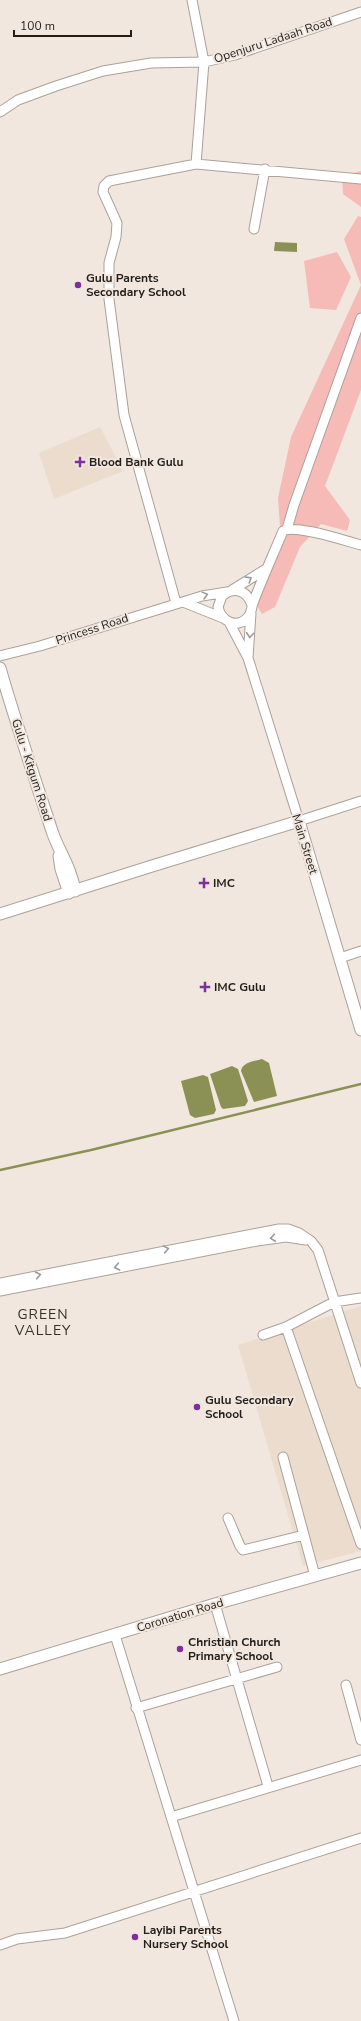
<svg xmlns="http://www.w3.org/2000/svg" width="361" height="2021" viewBox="0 0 361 2021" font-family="'Nunito Sans',sans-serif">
  <rect width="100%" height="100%" fill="#f1e7de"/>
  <path fill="#ebdccd" d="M100,427l23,44 -69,28 -15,-46z
    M361,1306v245l-58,15 -65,-221z"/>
  <path fill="#f6bab7" d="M361,171v36l-18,-13 -1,-18z
    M358,216l3,1v173l-36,96 25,34 -3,11 -26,-7 -21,23 -25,60 -13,7 -5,-8 24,-65 -3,-43 13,-61 70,-152 -17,-46z
    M337,252l14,25 -15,33 -26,-2 -6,-47z"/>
  <path fill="#8b9155" d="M275,242l22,1v9l-23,-1z
    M262,1059l7,4 8,33 -23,6 -13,-31c1,-9 14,-10 21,-12z
    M232,1066l6,3 10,32 -3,5 -22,3 -2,-2 -11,-33z
    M203,1075l5,2 8,33 -2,4 -19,4 -5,-3 -9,-34z"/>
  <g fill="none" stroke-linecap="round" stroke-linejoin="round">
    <path stroke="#8b9155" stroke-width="2.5" d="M0,1170l91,-20 270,-66"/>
    <defs>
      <path id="minor" d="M0,112l18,-12 38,-14 47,-15 48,-8 53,-1 31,-7 126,-43
        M196,164l165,15
        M254,229l11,-60
        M287,529l7,-24 67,-187
        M232,590l34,-21
        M183,602l40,16
        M176,603l-52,-188 -15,-116v-36l7,-26 1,-14 -14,-31 1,-6 5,-5 87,-17 8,-102 -12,-62
        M252,605c-5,-15 -18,-19 -30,-9l-4,11c3,14 19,23 30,10 4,-4 3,-9 5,-14 9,-24 20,-48 30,-72 13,-7 62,10 78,14
        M229,622l19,36 51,163 62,-20
        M0,656l40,-10 162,-50 25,-4
        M248,658l3,-45
        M340,958l21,-7
        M0,1283l279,-54h9l11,4 12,8 7,9 43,133
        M0,1291l257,-50 29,-4 20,3
        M286,1327l75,217
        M263,1335l23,-8 48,-25 27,-4
        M283,1457l32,119
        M228,1518l12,28 3,4 61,-15
        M215,1604l53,182
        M115,1635l119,386
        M346,1685l15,55
        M136,1708l141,-41
        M171,1817l190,-57
        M0,1945l17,-6 48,-6 296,-95"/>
      <path id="major" d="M0,668c16,56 35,111 53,166 8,21 18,34 22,57
        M59,856l2,13 8,24
        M0,914l152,-48 147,-45 62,209
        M0,1669l215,-65 146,-41"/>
    </defs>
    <use href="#minor" stroke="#aaa299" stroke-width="11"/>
    <use href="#major" stroke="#aaa299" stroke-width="13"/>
    <use href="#minor" stroke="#fff" stroke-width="9"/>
    <use href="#major" stroke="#fff" stroke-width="11"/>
  </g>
  <defs><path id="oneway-chevron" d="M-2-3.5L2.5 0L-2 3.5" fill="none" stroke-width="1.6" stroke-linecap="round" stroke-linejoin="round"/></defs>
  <g stroke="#9c9a98">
    <use href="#oneway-chevron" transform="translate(249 579) rotate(-32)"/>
    <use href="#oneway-chevron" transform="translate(205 595) rotate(-15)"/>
    <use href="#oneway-chevron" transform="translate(250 635) rotate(94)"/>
    <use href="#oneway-chevron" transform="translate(273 1238) rotate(172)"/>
    <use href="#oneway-chevron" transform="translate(166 1249) rotate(-11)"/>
    <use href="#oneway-chevron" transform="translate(117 1267) rotate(169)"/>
    <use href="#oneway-chevron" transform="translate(38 1275) rotate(-11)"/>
  </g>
  <g fill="#7d2e9f" stroke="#f1e7de" stroke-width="1.5">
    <circle cx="78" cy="285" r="4"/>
    <path d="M78 456h4v4h4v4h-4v4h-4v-4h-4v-4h4z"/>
    <path d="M202 877h4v4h4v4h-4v4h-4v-4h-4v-4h4z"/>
    <path d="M203 981h4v4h4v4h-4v4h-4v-4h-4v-4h4z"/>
    <circle cx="197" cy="1407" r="4"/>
    <circle cx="180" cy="1649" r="4"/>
    <circle cx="135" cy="1937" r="4"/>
  </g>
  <g text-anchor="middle" stroke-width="4" stroke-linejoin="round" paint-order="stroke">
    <g font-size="12" fill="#221e1b" stroke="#f1e7de">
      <text transform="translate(273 40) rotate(-18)" y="4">Openjuru Ladaah Road</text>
      <text transform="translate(92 629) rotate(-18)" y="4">Princess Road</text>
      <text transform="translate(32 770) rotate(72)" y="4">Gulu - Kitgum Road</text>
      <text transform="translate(305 844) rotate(73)" y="4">Main Street</text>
      <text transform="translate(180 1615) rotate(-17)" y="4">Coronation Road</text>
    </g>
    <g font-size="12" font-weight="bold" fill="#221e1b" stroke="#f1e7de" text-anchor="start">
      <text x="86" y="282">Gulu Parents<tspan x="86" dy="14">Secondary School</tspan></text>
      <text x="89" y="466">Blood Bank Gulu</text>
      <text x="213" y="887">IMC</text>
      <text x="214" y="991">IMC Gulu</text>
      <text x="205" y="1404">Gulu Secondary<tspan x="205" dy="14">School</tspan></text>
      <text x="188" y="1646">Christian Church<tspan x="188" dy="14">Primary School</tspan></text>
      <text x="143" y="1934">Layibi Parents<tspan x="143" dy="14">Nursery School</tspan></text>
    </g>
    <g font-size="14" letter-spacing="1" fill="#362f27" stroke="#f1e7de">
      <text x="43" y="1319">GREEN<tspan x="43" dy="16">VALLEY</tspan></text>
    </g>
  </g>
  <path d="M14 30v6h117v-6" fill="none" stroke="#221e1b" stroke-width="2"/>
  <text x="20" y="30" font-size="12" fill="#221e1b" stroke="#f1e7de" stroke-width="3" paint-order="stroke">100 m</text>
</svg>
